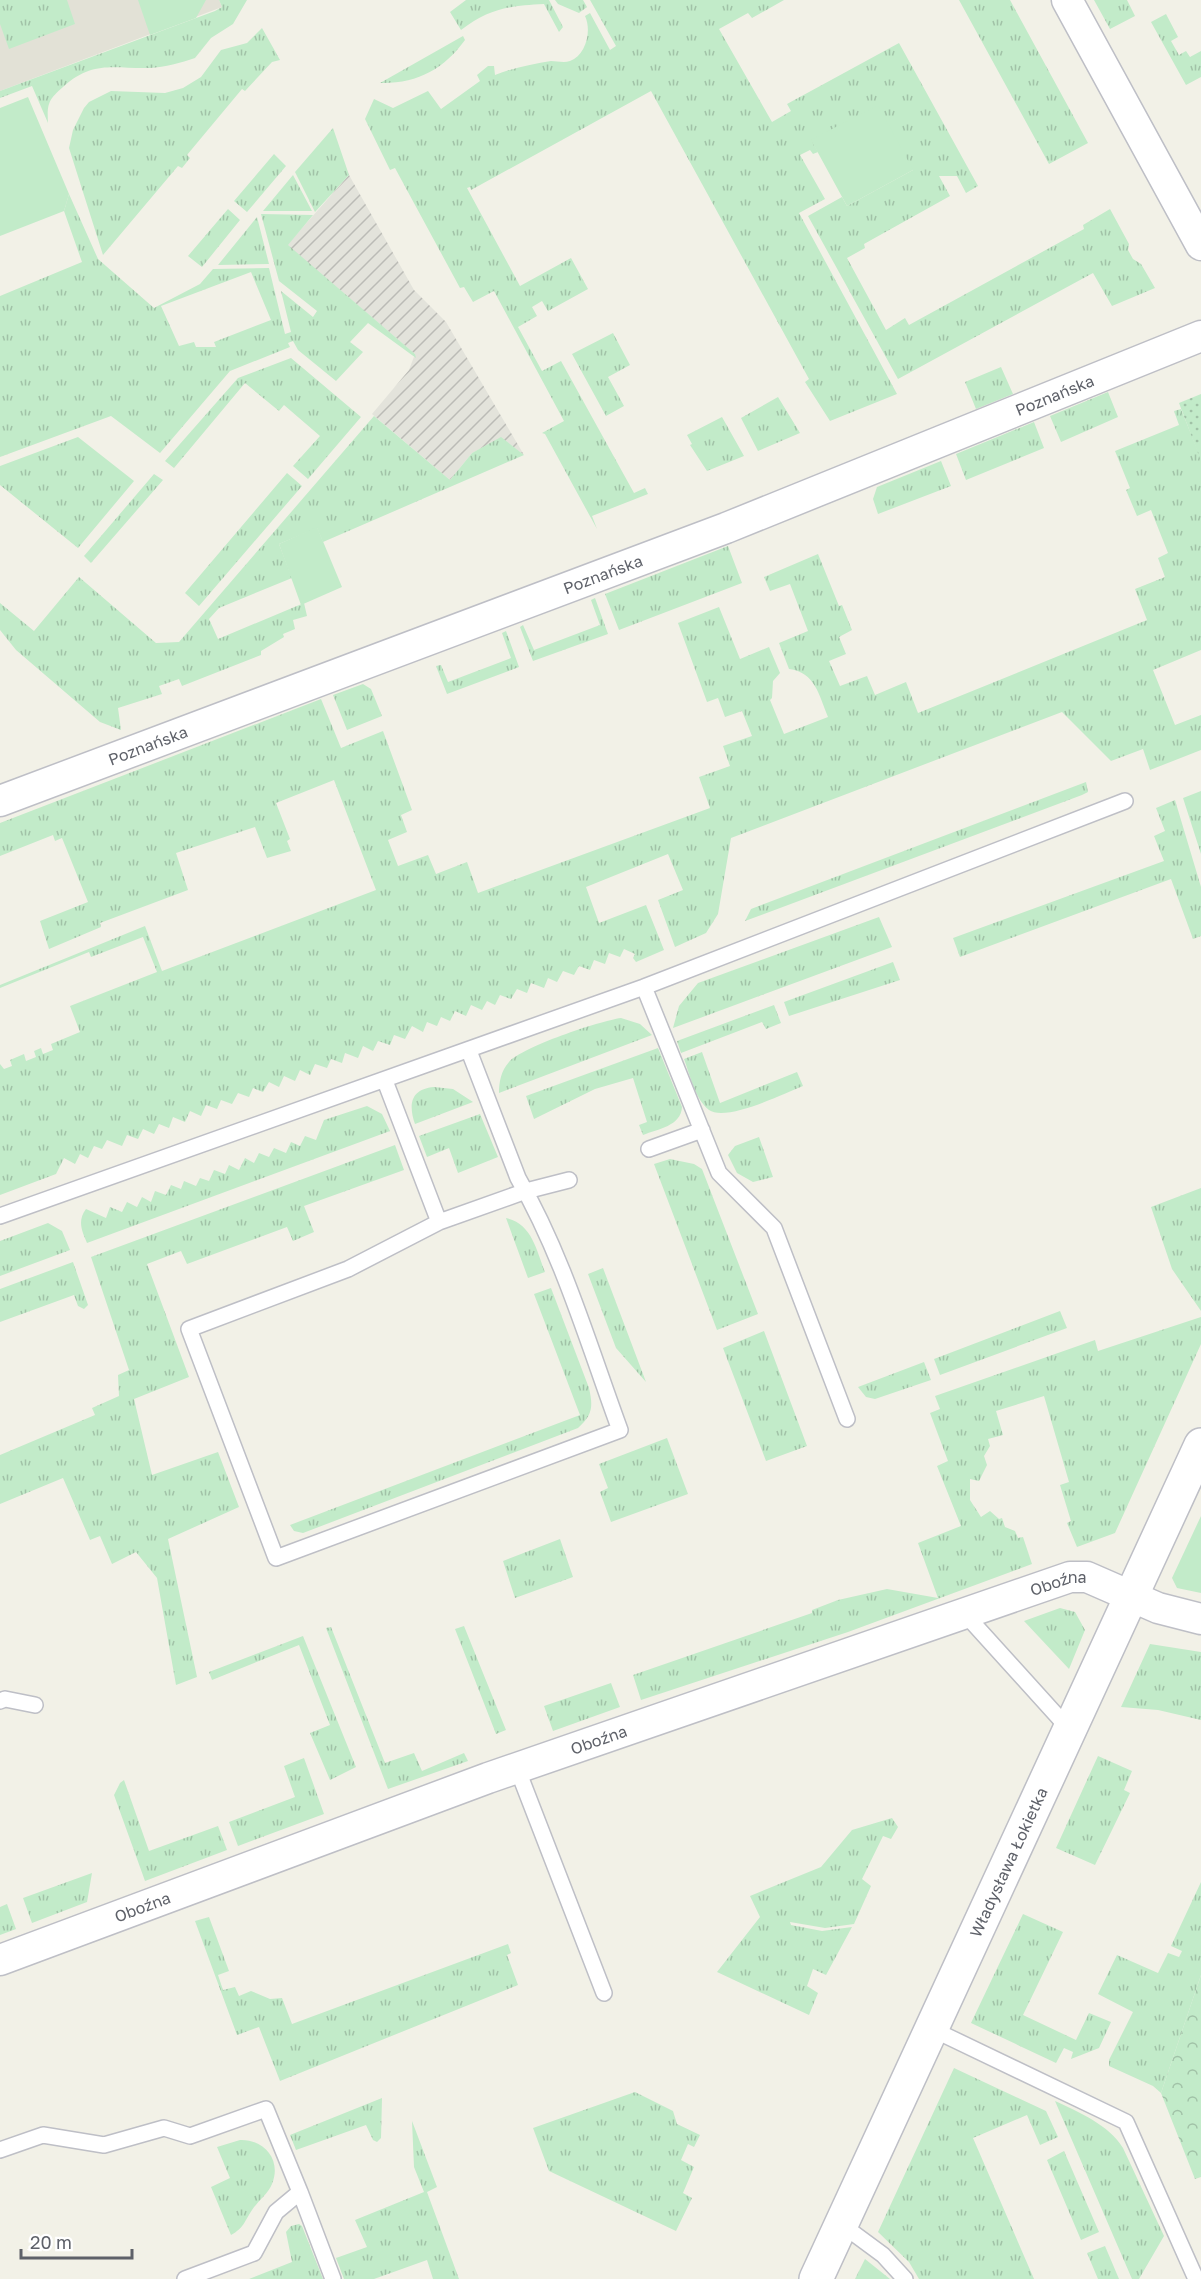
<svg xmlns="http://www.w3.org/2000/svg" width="1201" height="2279" viewBox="0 0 1201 2279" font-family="'Golos Text',sans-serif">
  <defs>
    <pattern id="industrial-furrows" width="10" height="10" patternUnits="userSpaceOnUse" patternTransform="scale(1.5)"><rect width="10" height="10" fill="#e3e3db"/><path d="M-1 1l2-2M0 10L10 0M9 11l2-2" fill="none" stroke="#bbbbb6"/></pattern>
    <pattern id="grass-tufts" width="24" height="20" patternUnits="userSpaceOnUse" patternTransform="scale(1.5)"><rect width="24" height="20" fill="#c2ebc9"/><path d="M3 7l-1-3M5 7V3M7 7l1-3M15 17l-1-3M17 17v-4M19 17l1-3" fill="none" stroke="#a1c2a7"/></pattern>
    <pattern id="forest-crowns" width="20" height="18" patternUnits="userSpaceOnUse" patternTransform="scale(1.5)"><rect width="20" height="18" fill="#c2ebc9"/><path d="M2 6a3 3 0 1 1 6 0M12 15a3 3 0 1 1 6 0" fill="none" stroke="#a1c2a7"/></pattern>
    <pattern id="garden-dots" width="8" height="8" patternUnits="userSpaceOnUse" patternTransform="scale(1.5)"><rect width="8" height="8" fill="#c2ebc9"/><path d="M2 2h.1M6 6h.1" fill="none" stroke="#a1c2a7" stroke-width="1.8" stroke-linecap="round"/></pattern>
  </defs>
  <rect width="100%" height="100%" fill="#f2f1e7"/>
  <path fill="url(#industrial-furrows)" d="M349,175l65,115 32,32 78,133 -23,-17 -29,15 -22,27 -78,-66 37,-44 6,-16 -128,-109z"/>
  <path fill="#e2e1d6" d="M53,0h166l3,7 -222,84v-70z"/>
  <path fill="url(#grass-tufts)" fill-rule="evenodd" d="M0,0h67l8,24 -66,25 -9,-25z
    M219,0h28l-14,24 -22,14 -16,20c-14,5 -30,9 -45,10 -37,1 -57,-8 -87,19 -15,13 -16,17 -15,36l-16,-37 -32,12v-7l215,-80 7,-4z
    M466,0h83l14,27 -4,5 -15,-28c-35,2 -54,4 -83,26l-11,-18z
    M555,0h28l4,7 -8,6 -21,-9z
    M590,0h194l-32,18 -4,-5 -29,16 53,93 19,-11 -4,-7 112,-61 79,143 -12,7 -9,-17h-18l11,20 -86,48 1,4 -18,10 39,72 19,-12 4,7 175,-96 -1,-4 27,-16 19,35 -1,6 5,9 8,5 14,24 -43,18 -19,-33 -195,106 -90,-163 34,-19 5,9 66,-36 -101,-29 6,11 -5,2 -3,-4 -10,5 25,44 -26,14 98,181 -67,27 -25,-39 4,-3 -158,-288 -180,99 -1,-3 -3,1 53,98 51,-28 17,31 -40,22 -6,-10 -10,6 5,9 -19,11 24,44 19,-10 73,132 11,-5 3,6 -56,22 5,13 -52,-95 -3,-1 22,-12 -70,-130 -21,11 -9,-15 -4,1 -65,-120 -5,2 -25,-51 9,-20 19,9 35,-17 13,18 39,-28 -3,-6 11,-9h6l1,9c17,-7 38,-11 56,-14 6,0 13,2 19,0 16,-6 22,-30 15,-45l5,-3 20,37 6,-4z
    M959,0h51l78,143 -39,21z
    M1094,0h33l8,16 -25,13z
    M1166,14l12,23 -7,4 8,14 7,-4 4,6 11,-6v26l-15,8 -35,-63z
    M262,28l18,32 -8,2 -27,29 -3,-2 -55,66 3,3 -8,10 -4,-2 -75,89 -34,-107 4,-18 11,-22 5,-6 22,-11 54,2 18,-5 18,-11 20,-27 26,-7z
    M463,36l2,4c-21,29 -48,44 -85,43z
    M333,128l16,47 -34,37 -20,-40z
    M274,154l12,12 -39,46 -13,-11z
    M293,175l19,36h-49z
    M69,194l29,65 56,49 46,-24 13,-15 56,-1 16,66 6,-2 -10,-41 32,26 4,-6 -38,-30 -18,-67 52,1 -25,30 127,109 1,4 -48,-35 -18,19 13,10 -27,29 -38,-31 -5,-9 -5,2 2,4 -60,24 -70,82 -49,-37 -111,41v-161l82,-34 -18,-51zM251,272l20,48 -57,22 2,5h-20l-2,-5 -15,4 -18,-40z
    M228,209l12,11 -38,47 -14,-11z
    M257,217l12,47 -51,1z
    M613,333l17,32 -22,12 16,29 -18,10 -34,-62z
    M291,358l70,59 -53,62 -15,-13 27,-30 -36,-31 -5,6 -34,-28 -71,85 -9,-7 73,-83z
    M1001,367l12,27 -37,15 -11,-27z
    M1108,392l10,25 -57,25 -11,-26z
    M778,397l22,36 -42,18 -17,-33z
    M1181,409l20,50v191l-48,20 22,55 26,-10v35l-51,20 -7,-21 -32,12 -49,-49 -331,126 -13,76 -12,19 -31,14 -17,-47 25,-10 -15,-36 -82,33 13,36 47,-18 18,45 -28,12 -3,-4 2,-4 -11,-5 -4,8 -11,-4 -4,11 -11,-4 -4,10 -11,-4 -5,9 -11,-4 -6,11 -9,-4 -4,10 -13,-5 -4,10 -10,-4 -6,10 -11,-4 -5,10 -8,-4 -5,9 -11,-5 -5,11 -11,-5 -5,10 -9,-4 -4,9 -10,-4 -4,10 -11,-6 -7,13 -11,-4 -4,10 -12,-4 -5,10 -10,-5 -5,12 -13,-5 -3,10 -11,-4 -4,9 -12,-4 -5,11 -10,-5 -5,11 -11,-5 -5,11 -10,-5 -6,10 -10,-4 -4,9 -11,-4 -6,11 -11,-4 -4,9 -11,-4 -5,11 -11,-5 -5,11 -12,-5 -4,11 -10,-4 -5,10 -11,-5 -5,10 -11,-4 -5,11 -15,-6 -5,9 -8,-3 -6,12 -8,-4 -5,10 -11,-6 -8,16 -56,21v-131l4,5 8,-3 -2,-6 14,-6 2,7 10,-4 -2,-6 7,-3 2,6 10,-4 -2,-6 29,-12 -10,-26 87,-34 -14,-35 -52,20 -2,-5 -89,36v-3l145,-59 17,45 214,-81 -42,-110 -58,23 14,36 -3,2 4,10 -24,7 -12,-31 -79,26 12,37 -88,33 1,4 -52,22 -9,-28 48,-19 -26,-64 -7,3 -2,-6 -53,21v-33l321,-124 20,49 42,-17 29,79 -11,5 6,17 -19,8 10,26 30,-11 8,19 31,-12 11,31 232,-85 -11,-31 31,-11 -7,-20 29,-10 -10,-25 -17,6 -7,-19 -11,4 -29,-79 41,-16 21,52 29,-12 11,26 -7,8 -1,17 -2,2 14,34 44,-17c-9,-22 -13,-45 -39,-48l-10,-26 29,-12 -18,-47 -20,7 -6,-14 54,-23 21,52 3,-1 10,25 -13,7 7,17 -17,7 11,25 27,-10 8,19 31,-13 12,31 229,-93 -12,-31 30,-12 -7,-19 10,-5 -17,-43 -14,6 -11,-26 4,-2 -15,-37 64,-26 -5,-14z
    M374,416l76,64 22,-27 29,-16 23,18 -201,87 -6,-14 -38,16 13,34 -73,30 -10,11 9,20 86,-36 3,13 -14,4 2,9 -12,5 1,3 -23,14v4l-79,31 -3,-7 -20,7 3,8 -44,14 3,22 -21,-8 -84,-72 -16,-20v-27l34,28 45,-54 77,66 23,-1z
    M722,417l22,39 -37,15 -17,-26 2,-1 -5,-9z
    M1034,422l10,26 -78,32 -10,-26z
    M78,437l56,44 -56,67 -78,-63v-19z
    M941,461l10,25 -73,28 -5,-15 4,-12z
    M287,473l15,13 -103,120 -14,-13z
    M154,474l9,6 -72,83 -7,-7z
    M728,546l14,37 -123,47 -14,-36z
    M595,598l13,36 -75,27 -13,-34 3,-2 11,25 66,-25 -9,-25z
    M506,631l13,36 -72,27 -11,-28 5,-1 7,17 63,-24 -9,-25z
    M363,684l8,5 11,27 -35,14 -14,-35z
    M1086,782l2,10 -6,3 -337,126 6,-12z
    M1201,791v63l-18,-56z
    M1175,800l26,87v49l-8,3 -22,-60 -211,78 -7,-19 211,-77 -10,-25 11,-5 -9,-23z
    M879,917l13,30 -219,81 6,-22 19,-23z
    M893,962l7,18 -111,36 -5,-14z
    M774,1005l7,18 -15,6 -4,-7 -81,31 -4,-12z
    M621,1018l19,6 12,11 -153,58c0,-11 2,-22 10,-31 13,-15 90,-41 112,-44z
    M658,1048l24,59c-1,19 -24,22 -39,28l-4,-10 8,-3 -14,-44 -38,11 -61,30 -8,-23z
    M702,1052l18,51 77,-31 6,14c-20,8 -77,36 -94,24 -14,-11 -19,-35 -25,-51z
    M434,1087l19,2 20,13 -58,22c-7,-20 -4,-35 19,-37z
    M367,1106l15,8 8,17 -303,112c-5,-12 -10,-22 -1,-34l20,9 4,-11 12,5 5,-10 10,5 5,-10 9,5 4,-11 11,4 5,-10 10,4 3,-8 12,5 4,-8 9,3 5,-11 11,4 4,-9 10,5 6,-12 9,5 5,-10 10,4 5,-9 12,5 5,-11 9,4 5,-10 11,4 8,-20z
    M480,1114l18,43 -40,16 -9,-25 -22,9 -8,-21z
    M759,1137l14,40 -20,5 -16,-9 -9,-18 7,-9z
    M395,1145l9,25 -100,36 10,26 -21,9 -6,-14 -100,37 -6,-13 -34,13 42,113 -55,22 18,76 66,-23 21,55 -71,32 29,138 -21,8 -19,-107 -21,-26 -24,12 -12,-28 -10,4 -27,-62 -63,26v-49l95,-40 -3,-7 27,-12 -1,-21 11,-5 -38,-113z
    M670,1159l24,5 8,5 56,145 -41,16 -63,-166z
    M1201,1188v123l-29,-42 -21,-62z
    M506,1218c26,6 30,31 39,54l-17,6z
    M48,1223l14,8 8,19 -70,26v-35z
    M73,1262l15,43 -4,4 -6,-3 -4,-11 -74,27v-33z
    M603,1268l43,114 -30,-34 -28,-74z
    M551,1288l38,100c4,18 4,27 -11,40l-275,105 -9,-2 -4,-6 290,-110 -46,-121z
    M1060,1311l7,17 -127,47 -6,-16z
    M1201,1317v27l-86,189 -38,14 -10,-24 4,-2 -11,-36 9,-3 -25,-86 -48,15 7,24 -15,4 2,7 -6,10 3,9 -8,16 -9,-2v21l11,17 9,-6 9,8 3,-1 3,9 10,4 3,7 5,-1 9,27 -184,68 -207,68 -8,-25 179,-62v-3l26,-10 49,-11 51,9 -20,-55 43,-17 -24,-60 11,-5 -18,-48 10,-4 -5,-13 160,-56 3,11z
    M764,1331l43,115 -41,15 -43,-113z
    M924,1362l7,18 -56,19 -9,-2 -8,-10z
    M667,1438l21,56 -77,28 -11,-30 8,-4 -9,-24z
    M560,1539l13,38 -58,21 -12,-37z
    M1060,1608l15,4 10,18 -16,39 -45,-48z
    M464,1626l42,104 -10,4 -41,-105z
    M331,1627l54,136 29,-10 8,18 42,-18 4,8 -80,28 -62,-161z
    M303,1636l53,131 -26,13 -20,-47 20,-8 -31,-80 -87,35 -3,-8z
    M1150,1644l51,8v68l-43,-10 -37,-3z
    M611,1683l9,24 -67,24 -9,-25z
    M1098,1756l34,15 -8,19 6,3 -35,72 -39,-17z
    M304,1758l20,56 -86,32 -9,-24 66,-25 -11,-31z
    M124,1780l25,71 69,-25 9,24 -82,31 -31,-86 6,-12z
    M892,1818l6,9 -7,12 -8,-3 -21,43 9,7 -17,38 -29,4 -35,-6 1,3 31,6 30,-4 -26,48 -13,-6 -6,17 11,7 -9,22 -92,-43 43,-55 -10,-21 71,-29 31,-37z
    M92,1873l-5,29 -55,21 -9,-25z
    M1201,1882v93l-40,118 -8,-7 -44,-20v-6l24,-48 -35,-18 19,-39 41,18 10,-20 11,4 3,-6 -11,-5z
    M7,1904l9,25 -16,6v-28z
    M1023,1914l40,18 -40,83 53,25 13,-27 22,9 -12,26 -28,11 2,-7 -9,-4 -8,15 -85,-40z
    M209,1917l20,54 -11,4 5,15 12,-3 4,9 12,-5 19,8 12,-1 10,26 216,-80 3,9 -4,2 11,30 -238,96 -21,-54 -22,8 -42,-114z
    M954,2068l92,43 12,26 -18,8 -13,-30 -54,23 61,141h-115l-10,-17 -31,-30z
    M635,2092l38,19 4,13 23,11 -6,12 -6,-3 -7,16 13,7 -11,26 9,5 -16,33 -127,-60 -16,-43z
    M382,2098l-1,40 -4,4 -4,-2 -7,-15 -70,25 -6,-15z
    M1055,2101c24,11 54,24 68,47l41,88 -25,43h-7z
    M412,2121l25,66 -10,5 32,87h-26l-6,-19 -53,19h-30l-8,-21 31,-11 -12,-27 69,-28 -10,-25z
    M240,2140c24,-1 42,20 32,44 -4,10 -14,17 -20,26 -8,12 -8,18 -21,25l-20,-48 19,-9 -13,-31z
    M1064,2151l35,81 -18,8 -34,-80z
    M299,2224l3,2 21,53h-74l43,-17 -6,-30 5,-6z
    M1105,2246l14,33h-21l-11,-26z
    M865,2259l25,20h-35z"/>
  <path fill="url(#forest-crowns)" d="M1201,1975v202l-6,2 -34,-86z"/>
  <path fill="#c2ebc9" d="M138,0h68l-10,18 -46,17z
    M28,97l41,97 -5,17 -64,25v-128z
    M878,105l35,65 -66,36 -36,-66z
    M317,527l25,60 -41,18 -22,-61z
    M1201,1516v77l-24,-5 -5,-10z"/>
  <path fill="url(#garden-dots)" d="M1201,394v67l-22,-58z"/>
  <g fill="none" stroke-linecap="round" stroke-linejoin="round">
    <defs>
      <path id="service" d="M644,987l75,186 55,55 73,191
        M469,1051l49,127c45,78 71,168 102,252l-344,128 -87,-229 159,-60 91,-47 87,-31 43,-11
        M385,1081l54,141
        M649,1149l53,-19
        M0,1216l644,-229 481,-186
        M964,1613l105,116
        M0,1701l5,-2 30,6
        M517,1768l87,225
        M932,2029l194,93 70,157
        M0,2150l43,-15 61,10 60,-17 26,8 76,-27 34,83 -24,20 -22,41 -69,26
        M300,2192l33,87
        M841,2224l42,31 22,24"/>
      <g id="minor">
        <path d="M1067,0l134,245"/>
        <path id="s1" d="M0,801l726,-273 475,-192"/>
        <path id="s2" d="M0,1960l488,-182 582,-201h17l71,31 43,11"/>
      </g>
      <g id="tertiary">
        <path id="s3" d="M816,2279l385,-834"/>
      </g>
    </defs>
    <use href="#service" stroke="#bebfc6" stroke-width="18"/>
    <use href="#minor" stroke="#bebfc6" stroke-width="33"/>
    <use href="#tertiary" stroke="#bebfc6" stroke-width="36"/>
    <use href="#service" stroke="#fff" stroke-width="15"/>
    <use href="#minor" stroke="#fff" stroke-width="30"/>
    <use href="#tertiary" stroke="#fff" stroke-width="33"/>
  </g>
  <g text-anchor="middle" stroke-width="4.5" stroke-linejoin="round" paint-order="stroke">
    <g font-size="16" fill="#5e6169" stroke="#fff">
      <text dy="6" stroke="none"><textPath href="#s1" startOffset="1130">Poznańska</textPath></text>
      <text dy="6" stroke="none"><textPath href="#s1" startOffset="644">Poznańska</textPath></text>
      <text dy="6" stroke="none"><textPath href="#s1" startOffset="158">Poznańska</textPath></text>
      <text dy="6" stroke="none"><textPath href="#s2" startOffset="1124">Oboźna</textPath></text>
      <text dy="6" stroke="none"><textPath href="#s2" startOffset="638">Oboźna</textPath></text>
      <text dy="6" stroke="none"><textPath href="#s3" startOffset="459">Władysława Łokietka</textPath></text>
      <text dy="6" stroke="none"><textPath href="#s2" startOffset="152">Oboźna</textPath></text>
    </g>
  </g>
  <path d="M21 2249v9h111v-9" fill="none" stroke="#5e6169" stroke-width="3"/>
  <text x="30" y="2249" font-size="18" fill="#5e6169" stroke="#ffffff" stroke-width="4.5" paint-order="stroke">20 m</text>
</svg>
